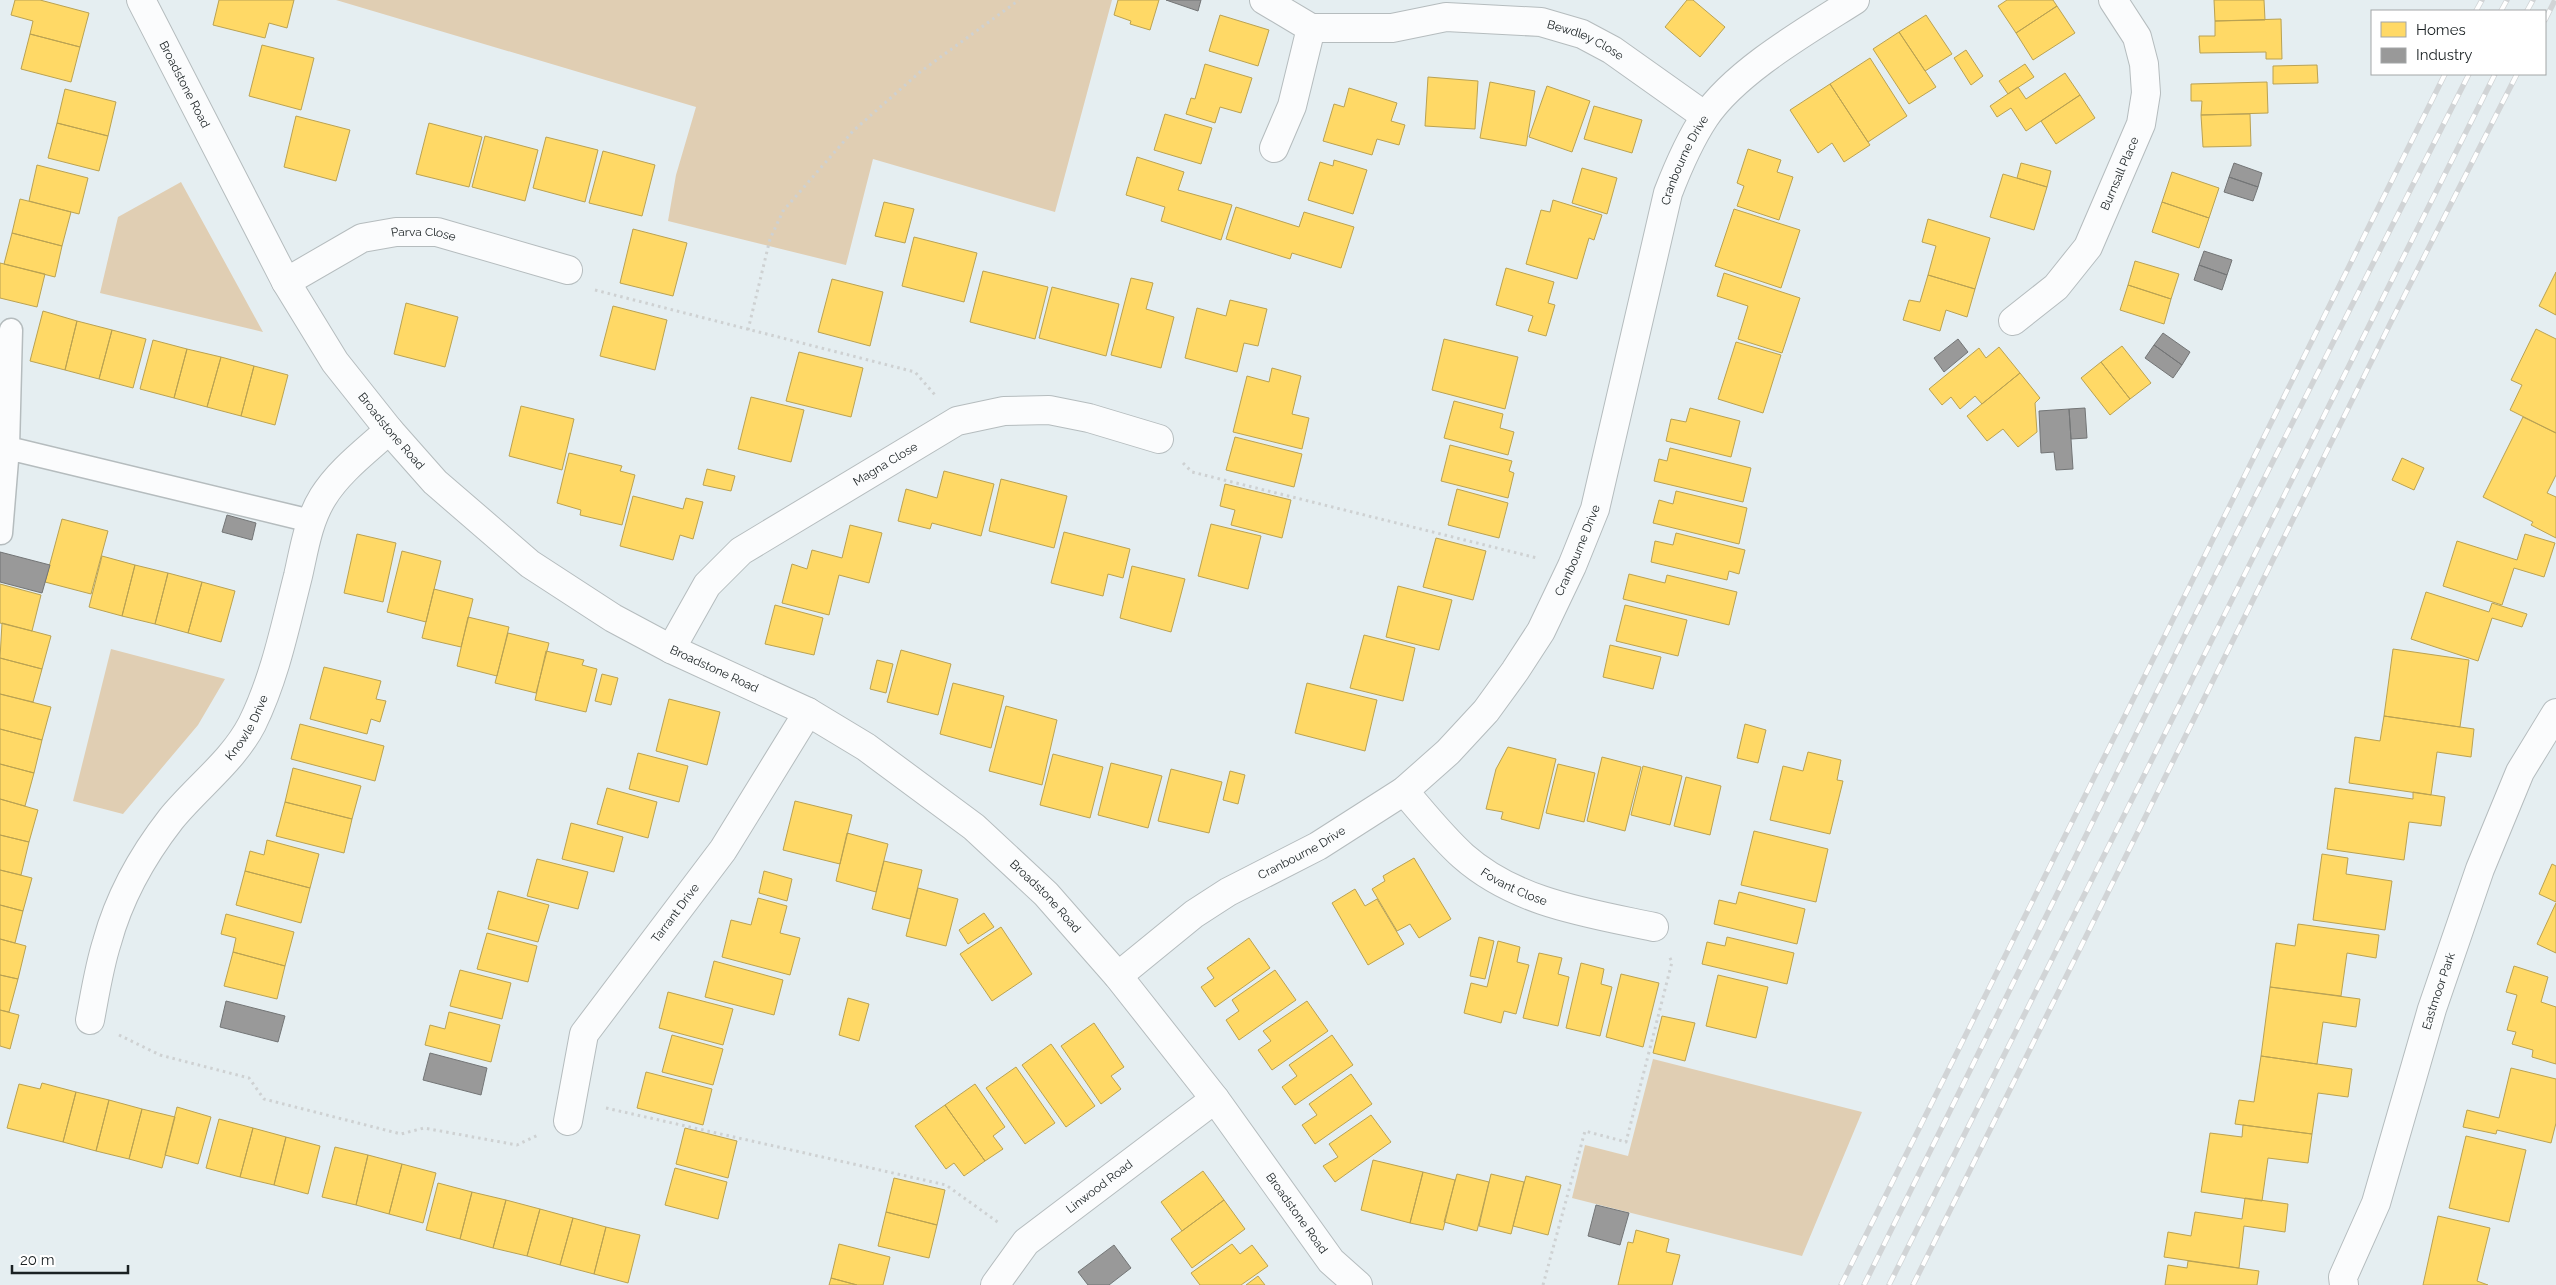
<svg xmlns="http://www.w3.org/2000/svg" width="2556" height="1285" viewBox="0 0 2556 1285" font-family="Raleway,sans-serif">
  <rect width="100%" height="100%" fill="#e5eef1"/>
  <path fill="#e0ceb3" d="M336,0h776l-57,212 -182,-53 -27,106 -178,-44 8,-46 20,-68z
    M181,182l82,150 -163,-39 18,-76z
    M111,649l114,30 -27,46 -75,89 -50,-13z
    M1653,1059l209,53 -60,144 -230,-58 13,-53 43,11z"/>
  <path fill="#ffd966" stroke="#baa252" d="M15,0h25l49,13 -9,34 -50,-13 3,-13 -22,-6z
    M219,0h75l-7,28 -18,-5 -4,15 -52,-13z
    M1118,0h41l-9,30 -20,-6 1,-3 -17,-6z
    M1687,0h6l32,27 -25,30 -35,-30z
    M2007,0h46l4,6 -41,27 -18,-27z
    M2214,0h50l1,20 -50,1z
    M2057,6l18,27 -42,27 -17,-27z
    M1220,15l49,15 -11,36 -49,-15z
    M1926,15l26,39 -27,17 -26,-39z
    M2281,19l1,40h-16v-7l-66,1 -1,-17h16v-15z
    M1899,32l37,55 -27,17 -36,-55z
    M30,34l50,13 -9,35 -50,-13z
    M262,45l52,13 -13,52 -52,-14z
    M1966,50l17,26 -12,9 -17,-27z
    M1870,58l37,58 -39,26 -38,-58z
    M1205,64l47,14 -11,35 -21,-6 -5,16 -29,-9 5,-16 4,1z
    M2025,64l9,13 -26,17 -9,-13z
    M2317,65l1,18 -45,1v-18z
    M2065,73l15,22 -54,36 -15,-23 -14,9 -7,-11 28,-19 8,12z
    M1428,77l50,4 -3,48 -50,-3z
    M1490,82l45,9 -9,55 -46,-8z
    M2267,82l1,31 -67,2 1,-14h-11v-17z
    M1830,84l40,61 -26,17 -12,-19 -14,10 -28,-43z
    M1547,86l43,15 -18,51 -43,-15z
    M1349,88l48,15 -6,18 14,4 -6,20 -22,-6 -5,16 -49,-14 11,-37 10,3z
    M65,89l51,13 -8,34 -51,-13z
    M2080,95l15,23 -39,26 -15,-23z
    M1594,106l48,14 -10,33 -48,-14z
    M1165,114l47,14 -11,36 -47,-14z
    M2250,114l1,32 -48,1 -2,-32z
    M296,116l54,14 -14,51 -52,-14z
    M57,123l51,13 -9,35 -51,-13z
    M429,123l53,14 -13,50 -53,-13z
    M485,136l53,14 -13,51 -53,-14z
    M546,137l52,13 -13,52 -52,-14z
    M1748,149l33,11 -4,12 16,5 -14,43 -42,-14 7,-20 -7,-3z
    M603,151l52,14 -13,51 -53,-13z
    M1137,157l47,15 -6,18 54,15 -11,35 -60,-19 4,-14 -39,-12z
    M1334,160l33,10 -14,44 -45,-14 12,-38 13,4z
    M2021,163l30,8 -4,16 -30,-9z
    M37,165l51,13 -9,36 -50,-13z
    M1582,168l35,10 -10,36 -35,-11z
    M2172,172l47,16 -10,30 -47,-16z
    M2003,174l44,13 -13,43 -44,-13z
    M20,199l51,13 -9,34 -50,-13z
    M1553,200l49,15 -8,25 -5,-2 -12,41 -51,-15 15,-54 9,2z
    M884,202l30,7 -9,34 -30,-7z
    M2162,202l47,16 -10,30 -47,-16z
    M1236,207l63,20 5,-15 50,15 -13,41 -49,-15 -2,6 -64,-20z
    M1734,209l66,21 -19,58 -66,-22z
    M1928,219l62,19 -15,51 -47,-14 8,-29 -14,-4z
    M633,229l54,14 -14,53 -53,-13z
    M12,233l50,13 -7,31 -51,-13z
    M914,237l63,16 -13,49 -62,-16z
    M2135,261l44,13 -8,25 -43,-14z
    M0,263l45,11 -8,33 -37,-9z
    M1506,268l48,14 -6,21 7,2 -9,31 -18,-5 5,-15 -37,-11z
    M983,271l65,16 -13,52 -65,-17z
    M2556,272v43l-17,-9z
    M1724,273l76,25 -18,55 -44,-14 10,-33 -31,-10z
    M1928,275l47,14 -8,28 -21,-7 -6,21 -37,-11 6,-20 11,2z
    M1131,278l22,5 -7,26 28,8 -13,51 -50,-13z
    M832,279l51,13 -13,54 -52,-14z
    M2128,285l43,14 -7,25 -44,-14z
    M1052,287l67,17 -13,52 -67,-18z
    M1230,300l37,9 -9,37 -14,-3 -7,29 -52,-14 12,-50 29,8z
    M406,303l52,14 -13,50 -51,-13z
    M613,306l54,14 -12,50 -55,-14z
    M43,311l34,10 -12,49 -35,-9z
    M77,321l35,9 -13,49 -34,-9z
    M2536,329l20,10v94l-46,-23 12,-25 -11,-5z
    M112,330l34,9 -13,49 -34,-9z
    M1444,339l74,18 -13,52 -73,-19z
    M153,340l34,9 -13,49 -34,-9z
    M1736,342l45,13 -18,58 -45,-14z
    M2122,346l29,37 -21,16 -29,-37z
    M1999,347l21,26 -38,31 -7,-8 -15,13 -9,-12 -9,8 -13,-16 50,-41 7,10z
    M187,349l34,8 -14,50 -33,-9z
    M799,352l64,16 -12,49 -65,-16z
    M221,357l33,9 -13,50 -34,-9z
    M2101,362l29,37 -20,16 -29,-37z
    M254,366l34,9 -13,50 -34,-9z
    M1272,368l29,8 -9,38 17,4 -7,31 -69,-17 14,-56 22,6z
    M2020,373l20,25 -5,5 2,29 -19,15 -15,-18 -16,12 -20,-25z
    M751,397l53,13 -13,52 -53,-13z
    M1454,401l49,13 -3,14 14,4 -6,23 -64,-17z
    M521,406l53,13 -12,51 -53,-14z
    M1690,408l50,13 -9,36 -65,-16 5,-22 15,3z
    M2523,417l33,16v42l-9,18 9,4v41l-25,-13 2,-3 -50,-25z
    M1235,437l67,17 -8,33 -68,-17z
    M1450,445l62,16 -3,10 5,2 -6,25 -67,-17z
    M1670,448l81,20 -8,34 -89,-21 5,-22 8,2z
    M569,453l53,13 -2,5 15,4 -13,50 -42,-10 1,-5 -24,-7z
    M2402,458l22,10 -10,22 -22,-10z
    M707,469l28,7 -4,15 -28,-6z
    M944,471l50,13 -13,52 -49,-13 -2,6 -32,-8 8,-32 31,9z
    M1001,479l66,17 -13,52 -65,-17z
    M1225,484l66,16 -9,38 -51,-13 4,-15 -15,-4z
    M1457,489l51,14 -9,35 -51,-13z
    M1676,491l71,17 -8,36 -86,-21 6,-23 14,4z
    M633,496l50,13 3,-11 17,4 -10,37 -13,-4 -7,25 -53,-14z
    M62,519l46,12 -17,63 -46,-12z
    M1211,524l50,12 -13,53 -50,-13z
    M850,525l32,8 -13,50 -30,-8 -10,40 -47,-12 10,-39 15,5 5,-19 30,8z
    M1064,532l66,17 -7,29 -15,-4 -5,22 -52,-13z
    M1676,533l69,17 -6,24 -10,-3 -2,9 -76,-18 4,-21 18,4z
    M357,534l39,9 -13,59 -39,-9z
    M2525,534l30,9 -11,34 -30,-9 -12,37 -59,-19 14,-45 60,19z
    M1436,538l50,13 -13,49 -50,-13z
    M402,551l39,10 -15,61 -39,-10z
    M102,556l33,9 -13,51 -33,-9z
    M135,565l33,8 -13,51 -33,-8z
    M1132,566l53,13 -14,53 -51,-14z
    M168,573l34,9 -14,51 -33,-9z
    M1629,574l36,9 2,-8 70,17 -8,33 -106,-26z
    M202,582l33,9 -14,51 -33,-9z
    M0,584l41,11 -9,36 -32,-8z
    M1398,586l54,14 -13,50 -53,-13z
    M434,589l39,10 -12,48 -39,-9z
    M2426,592l63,20 3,-9 35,11 -5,13 -30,-9 -14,43 -67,-22z
    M775,605l48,13 -9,37 -49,-11z
    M1625,605l62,15 -9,36 -62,-15z
    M468,617l41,10 -12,49 -40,-10z
    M2,623l49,13 -9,33 -42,-11z
    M508,633l41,10 -13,50 -41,-10z
    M1364,635l51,13 -12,53 -53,-13z
    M1610,645l51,12 -8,32 -50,-12z
    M2393,649l76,11 -9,67 -76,-11z
    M901,650l50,14 -13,51 -51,-13z
    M546,651l38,9 -2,5 15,4 -11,43 -51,-12z
    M0,658l42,11 -9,33 -33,-8z
    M877,660l16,4 -7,29 -16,-4z
    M324,667l57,14 -5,18 10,2 -6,21 -9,-3 -4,15 -57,-15z
    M602,674l16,4 -7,27 -16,-4z
    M953,683l51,13 -13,52 -51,-14z
    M1307,683l70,17 -12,51 -70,-18z
    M0,694l51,13 -9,33 -42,-11z
    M669,699l51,13 -13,53 -51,-14z
    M1006,706l51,14 -15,65 -53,-14z
    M2384,716l90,13 -3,28 -34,-5 -6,43 -82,-12 6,-46 25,4z
    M300,724l84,22 -9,35 -84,-22z
    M1745,724l21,6 -8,33 -21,-5z
    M0,729l42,11 -8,33 -34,-9z
    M1508,747l48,12 -17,70 -38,-10 2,-7 -17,-3 10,-40z
    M1808,752l33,8 -4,20 6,1 -13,53 -60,-14 13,-54 20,5z
    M638,753l50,13 -9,36 -50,-13z
    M1053,754l50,13 -13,51 -50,-13z
    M1602,757l39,10 -16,64 -38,-10z
    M1111,763l51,13 -14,52 -50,-13z
    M0,764l34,9 -9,33 -25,-7z
    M1558,764l37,9 -11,49 -38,-9z
    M1643,766l39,10 -12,49 -39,-10z
    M293,768l68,18 -9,33 -67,-17z
    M1171,769l51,13 -13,51 -51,-12z
    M1230,771l15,4 -7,29 -15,-4z
    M1686,777l35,9 -11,49 -36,-9z
    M607,788l50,14 -9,36 -51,-14z
    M2335,788l78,11v-7l32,5 -4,29 -32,-4 -5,38 -77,-11z
    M0,799l38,11 -9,32 -29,-7z
    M795,801l57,14 -12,49 -57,-14z
    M285,802l67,17 -8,34 -68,-17z
    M571,823l52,14 -9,35 -52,-13z
    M1754,831l74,18 -12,53 -75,-17z
    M847,833l41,11 -12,48 -40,-11z
    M0,835l29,7 -8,33 -21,-5z
    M267,840l52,14 -9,34 -65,-17 5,-20 14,4z
    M2322,854l26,4 -2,16 46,7 -7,49 -72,-10z
    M1414,858l37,61 -32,19 -9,-14 -13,7 -25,-42 13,-8 -2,-5z
    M537,859l51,13 -10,37 -51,-13z
    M884,861l38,9 -12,49 -38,-10z
    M2552,864l4,2v36l-17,-8z
    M0,870l32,8 -9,33 -23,-6z
    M245,871l65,17 -9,35 -65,-18z
    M764,871l28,8 -5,22 -28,-8z
    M918,888l40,11 -12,47 -40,-10z
    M1355,889l10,17 12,-7 27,45 -36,21 -36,-62z
    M498,891l51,14 -11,37 -50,-13z
    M1739,892l66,17 -8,35 -83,-20 5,-24 17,4z
    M758,898l29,8 -7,27 20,5 -10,37 -68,-18 9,-37 20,5z
    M2556,903v50l-19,-9z
    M0,905l23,6 -8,32 -15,-4z
    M984,913l10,14 -26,17 -9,-14z
    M226,914l68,18 -9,34 -52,-14 3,-14 -15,-4z
    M2298,924l81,11 -3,23 -29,-5 -6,43 -71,-9 6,-44 19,3z
    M1001,927l31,47 -40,27 -32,-47z
    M487,933l50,13 -9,36 -51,-13z
    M1479,937l15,4 -9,38 -15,-3z
    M1727,937l67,16 -7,31 -85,-20 5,-22 18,4z
    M1249,938l21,30 -55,39 -14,-20 13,-9 -7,-10z
    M0,939l26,7 -8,33 -18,-4z
    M1498,941l22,6 -3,15 12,3 -13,49 -12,-3 -3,12 -37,-10 7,-30 16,4z
    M233,952l52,14 -8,33 -53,-13z
    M1539,953l23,5 -4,16 11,3 -11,49 -35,-8z
    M714,961l69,19 -9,35 -69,-18z
    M1581,963l23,6 -3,15 11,3 -12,49 -34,-8z
    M2514,966l34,11 -7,25 15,5v57l-24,-7 1,-7 -21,-6 4,-12 -9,-2 10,-35 -11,-3z
    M460,970l51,13 -9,36 -52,-13z
    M1275,970l21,30 -57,40 -13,-20 13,-9 -7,-11z
    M1621,974l38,9 -16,64 -37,-10z
    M0,975l18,4 -9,33 -9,-2z
    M1718,975l50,12 -12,51 -50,-12z
    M2270,987l90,12 -4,28 -33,-5 -6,42 -56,-8z
    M668,992l65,17 -10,36 -64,-17z
    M848,998l21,6 -10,37 -20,-6z
    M1307,1001l21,30 -56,39 -14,-20 13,-9 -8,-10z
    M0,1010l19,5 -9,34 -10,-3z
    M449,1012l51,13 -9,37 -66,-17 5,-20 15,4z
    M1662,1016l33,7 -10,38 -32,-8z
    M1094,1023l30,44 -13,9 10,13 -20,15 -40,-58z
    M672,1035l51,14 -10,36 -51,-13z
    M1332,1035l21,30 -58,40 -13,-18 15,-11 -8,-11z
    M1051,1044l44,62 -29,21 -44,-62z
    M2261,1056l91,13 -4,28 -30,-4 -6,41 -77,-10 4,-24 15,2z
    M1016,1067l39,56 -30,21 -39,-56z
    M2511,1068l45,11v44l-5,20 -54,-13 -1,4 -33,-7 4,-17 32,8z
    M646,1072l66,17 -9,36 -66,-17z
    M1351,1074l21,30 -57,40 -13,-19 15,-10 -8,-11z
    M42,1083l34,9 -13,50 -56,-14 12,-44 21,5z
    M975,1084l30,43 -12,9 10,13 -18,12 -40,-56z
    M76,1092l33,8 -13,51 -33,-9z
    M109,1100l33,9 -13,50 -33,-8z
    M945,1105l40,56 -21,15 -10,-13 -8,6 -31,-43z
    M177,1107l34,10 -13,47 -33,-9z
    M142,1109l33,8 -13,51 -33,-9z
    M1371,1115l20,27 -56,40 -12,-16 15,-9 -9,-13z
    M219,1119l34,9 -13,49 -34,-9z
    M2243,1125l69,9 -4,29 -40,-5 -6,43 -61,-9 9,-59 32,4z
    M253,1128l33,9 -12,48 -34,-8z
    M685,1128l52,13 -9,37 -52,-14z
    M2466,1136l60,14 -17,72 -60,-14z
    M286,1137l34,9 -12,48 -34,-9z
    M335,1147l33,8 -12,50 -34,-8z
    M368,1155l34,9 -13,50 -33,-9z
    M1373,1160l50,12 -13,51 -49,-13z
    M402,1164l34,9 -13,50 -34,-9z
    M675,1168l52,14 -9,37 -53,-14z
    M1203,1171l21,29 -42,31 -21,-29z
    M1423,1172l32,8 -12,50 -33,-7z
    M1457,1174l32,8 -12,49 -33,-9z
    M1491,1174l33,8 -13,52 -32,-8z
    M1526,1176l35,9 -13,50 -35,-9z
    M894,1178l51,12 -8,35 -51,-13z
    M438,1183l34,9 -12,47 -34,-9z
    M472,1192l34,8 -13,48 -33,-9z
    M2245,1198l43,6 -3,28 -41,-6 -5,42 -75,-11 4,-25 23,4 4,-24 47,7z
    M506,1200l34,9 -13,47 -34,-8z
    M1224,1200l21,29 -53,39 -21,-29z
    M540,1209l33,9 -13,47 -33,-9z
    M886,1212l51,13 -8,33 -51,-12z
    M2438,1216l52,12 -13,53 11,4h-65z
    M573,1218l33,9 -12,47 -34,-9z
    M606,1227l34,8 -12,48 -34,-9z
    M1636,1230l33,9 -3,13 14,3 -8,30h-54l10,-43 5,1z
    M839,1244l51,13 -7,28h-26l-26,-7z
    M1232,1244l8,10 12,-9 16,21 -27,19h-41l-9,-12z
    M2188,1261l71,10 -2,14h-92l3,-20 19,3z
    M1258,1276l7,9h-19z
    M831,1278l26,7h-28z"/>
  <path fill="#999" stroke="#737576" d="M1166,0h35l-3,11z
    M2234,163l28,10 -4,14 -29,-10z
    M2229,177l29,10 -5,14 -29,-9z
    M2204,251l28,9 -5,15 -28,-10z
    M2199,265l28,10 -5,15 -28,-10z
    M2163,333l27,19 -8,13 -28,-20z
    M1958,339l10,13 -24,20 -10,-14z
    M2154,345l28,20 -9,13 -28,-20z
    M2085,408l2,30 -16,1 -2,-30z
    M2069,409l4,60 -17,1 -2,-18 -13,1 -2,-42z
    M227,515l29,8 -4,17 -30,-8z
    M0,552l50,13 -8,28 -42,-11z
    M226,1001l59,15 -7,26 -58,-15z
    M430,1053l57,15 -6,27 -58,-15z
    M1596,1205l33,8 -9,32 -32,-9z
    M1114,1245l17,23 -22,17h-21l-10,-13z"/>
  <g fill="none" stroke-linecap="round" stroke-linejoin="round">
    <defs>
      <path id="lane" d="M8,448l303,73
        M1,533l7,-85 3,-118"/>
      <g id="street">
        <path id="s1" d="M141,0l145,282 49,80 54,68 46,52 95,82 83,54 58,31 137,63 58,35 108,80 72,67 72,82 97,123 116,162 27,24"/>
        <path id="s2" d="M1264,0l47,28h81l54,-11 95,5 41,12 30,16 93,66"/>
        <path d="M1274,148l18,-42 19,-78"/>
        <path id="s3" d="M286,282l76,-44 34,-6h41l131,38"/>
        <path id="s4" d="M2013,321l43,-34 32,-40 53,-123 5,-31 -2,-29 -7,-27 -24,-37"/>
        <path id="s5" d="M671,649l36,-64 34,-34 216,-130 47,-10 45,-1 40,8 70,21"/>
        <path id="s6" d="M1404,791c19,22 37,45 59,65 53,47 125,57 191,71"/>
        <path id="s7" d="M1118,976l76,-62 34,-22 90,-46 86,-55 44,-39 38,-41 29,-40 26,-40 31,-65 23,-57 73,-316c10,-26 21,-52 37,-76 31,-46 103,-87 150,-117"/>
        <path id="s8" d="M90,1020c5,-26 9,-53 17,-78 12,-44 36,-87 64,-123 26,-32 62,-58 81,-95 23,-47 33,-97 46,-148 6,-26 10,-55 25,-79 16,-26 43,-46 66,-67"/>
        <path id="s9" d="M568,1121l16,-87 139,-184 85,-138"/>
        <path id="s10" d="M995,1285l31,-43 189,-143"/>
        <path id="s11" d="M2344,1285l-1,-8 33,-74 56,-194 48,-140 40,-97 36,-59"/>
      </g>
    </defs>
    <use href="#lane" stroke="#b5bcbe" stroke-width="25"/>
    <use href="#street" stroke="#b5bcbe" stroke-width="30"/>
    <path stroke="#ced1d2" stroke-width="3" stroke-dasharray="2.5 4" stroke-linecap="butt" d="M595,290l320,82 20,23
      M748,330l22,-91 13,-28 70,-80 67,-59 99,-72
      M1183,463l9,9 345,86
      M119,1035l41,20 89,23 15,21 137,35 23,-6 93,17 21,-10
      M606,1108l340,77 53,38
      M1543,1285l42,-154 41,11 46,-180 -3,-6"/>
    <use href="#lane" stroke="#fbfcfd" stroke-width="22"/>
    <use href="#street" stroke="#fbfcfd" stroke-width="28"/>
    <defs>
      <path id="rail" d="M2476,11l6,-11
        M2501,11l6,-11
        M2527,11l6,-11
        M2545,20l10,-20
        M1841,1285l604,-1211
        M1864,1285l321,-650 284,-561
        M1889,1285l606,-1211
        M1913,1285l479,-965 125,-246"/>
    </defs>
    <use href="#rail" stroke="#d1d4d6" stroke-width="5.5"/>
    <use href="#rail" stroke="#fff" stroke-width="4" stroke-dasharray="11" stroke-linecap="butt"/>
  </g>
  <g text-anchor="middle" stroke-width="5" stroke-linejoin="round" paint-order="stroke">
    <g font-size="12" fill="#1a2123" stroke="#fff">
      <text dy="4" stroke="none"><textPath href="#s2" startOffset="334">Bewdley Close</textPath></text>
      <text dy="4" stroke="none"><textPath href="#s1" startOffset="95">Broadstone Road</textPath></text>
      <text dy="4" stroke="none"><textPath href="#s7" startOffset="1048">Cranbourne Drive</textPath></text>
      <text dy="4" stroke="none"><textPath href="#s4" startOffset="186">Burnsall Place</textPath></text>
      <text dy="4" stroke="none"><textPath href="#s3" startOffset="150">Parva Close</textPath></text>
      <text dy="4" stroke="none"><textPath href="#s1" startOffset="500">Broadstone Road</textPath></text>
      <text dy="4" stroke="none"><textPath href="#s5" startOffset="290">Magna Close</textPath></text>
      <text dy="4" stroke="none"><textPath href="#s7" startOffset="642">Cranbourne Drive</textPath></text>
      <text dy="4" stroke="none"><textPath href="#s1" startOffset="905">Broadstone Road</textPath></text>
      <text dy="4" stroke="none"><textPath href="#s8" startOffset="339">Knowle Drive</textPath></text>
      <text dy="4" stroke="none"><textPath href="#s7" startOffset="222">Cranbourne Drive</textPath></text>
      <text dy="4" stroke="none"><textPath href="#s6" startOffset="148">Fovant Close</textPath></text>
      <text dy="4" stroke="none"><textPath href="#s1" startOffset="1310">Broadstone Road</textPath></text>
      <text dy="4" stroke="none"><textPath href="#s9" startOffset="240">Tarrant Drive</textPath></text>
      <text dy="4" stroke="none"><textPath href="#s11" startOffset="310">Eastmoor Park</textPath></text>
      <text dy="4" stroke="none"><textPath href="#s10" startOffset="145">Linwood Road</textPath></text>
      <text dy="4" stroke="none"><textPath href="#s1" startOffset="1715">Broadstone Road</textPath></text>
    </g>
  </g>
  <rect x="2371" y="10" width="175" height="65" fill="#ffffff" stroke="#a3a6a7"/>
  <rect x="2381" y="22" width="25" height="15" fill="#ffd966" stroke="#a3a6a7"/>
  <text x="2416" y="35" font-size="15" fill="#1a2123">Homes</text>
  <rect x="2381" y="48" width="25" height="15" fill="#999999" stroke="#a3a6a7"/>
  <text x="2416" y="60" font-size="15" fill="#1a2123">Industry</text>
  <path d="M12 1265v8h116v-8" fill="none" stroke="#1a2123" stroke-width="2.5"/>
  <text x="20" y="1265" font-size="15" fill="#1a2123" stroke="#ffffff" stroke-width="4" paint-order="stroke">20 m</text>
</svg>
